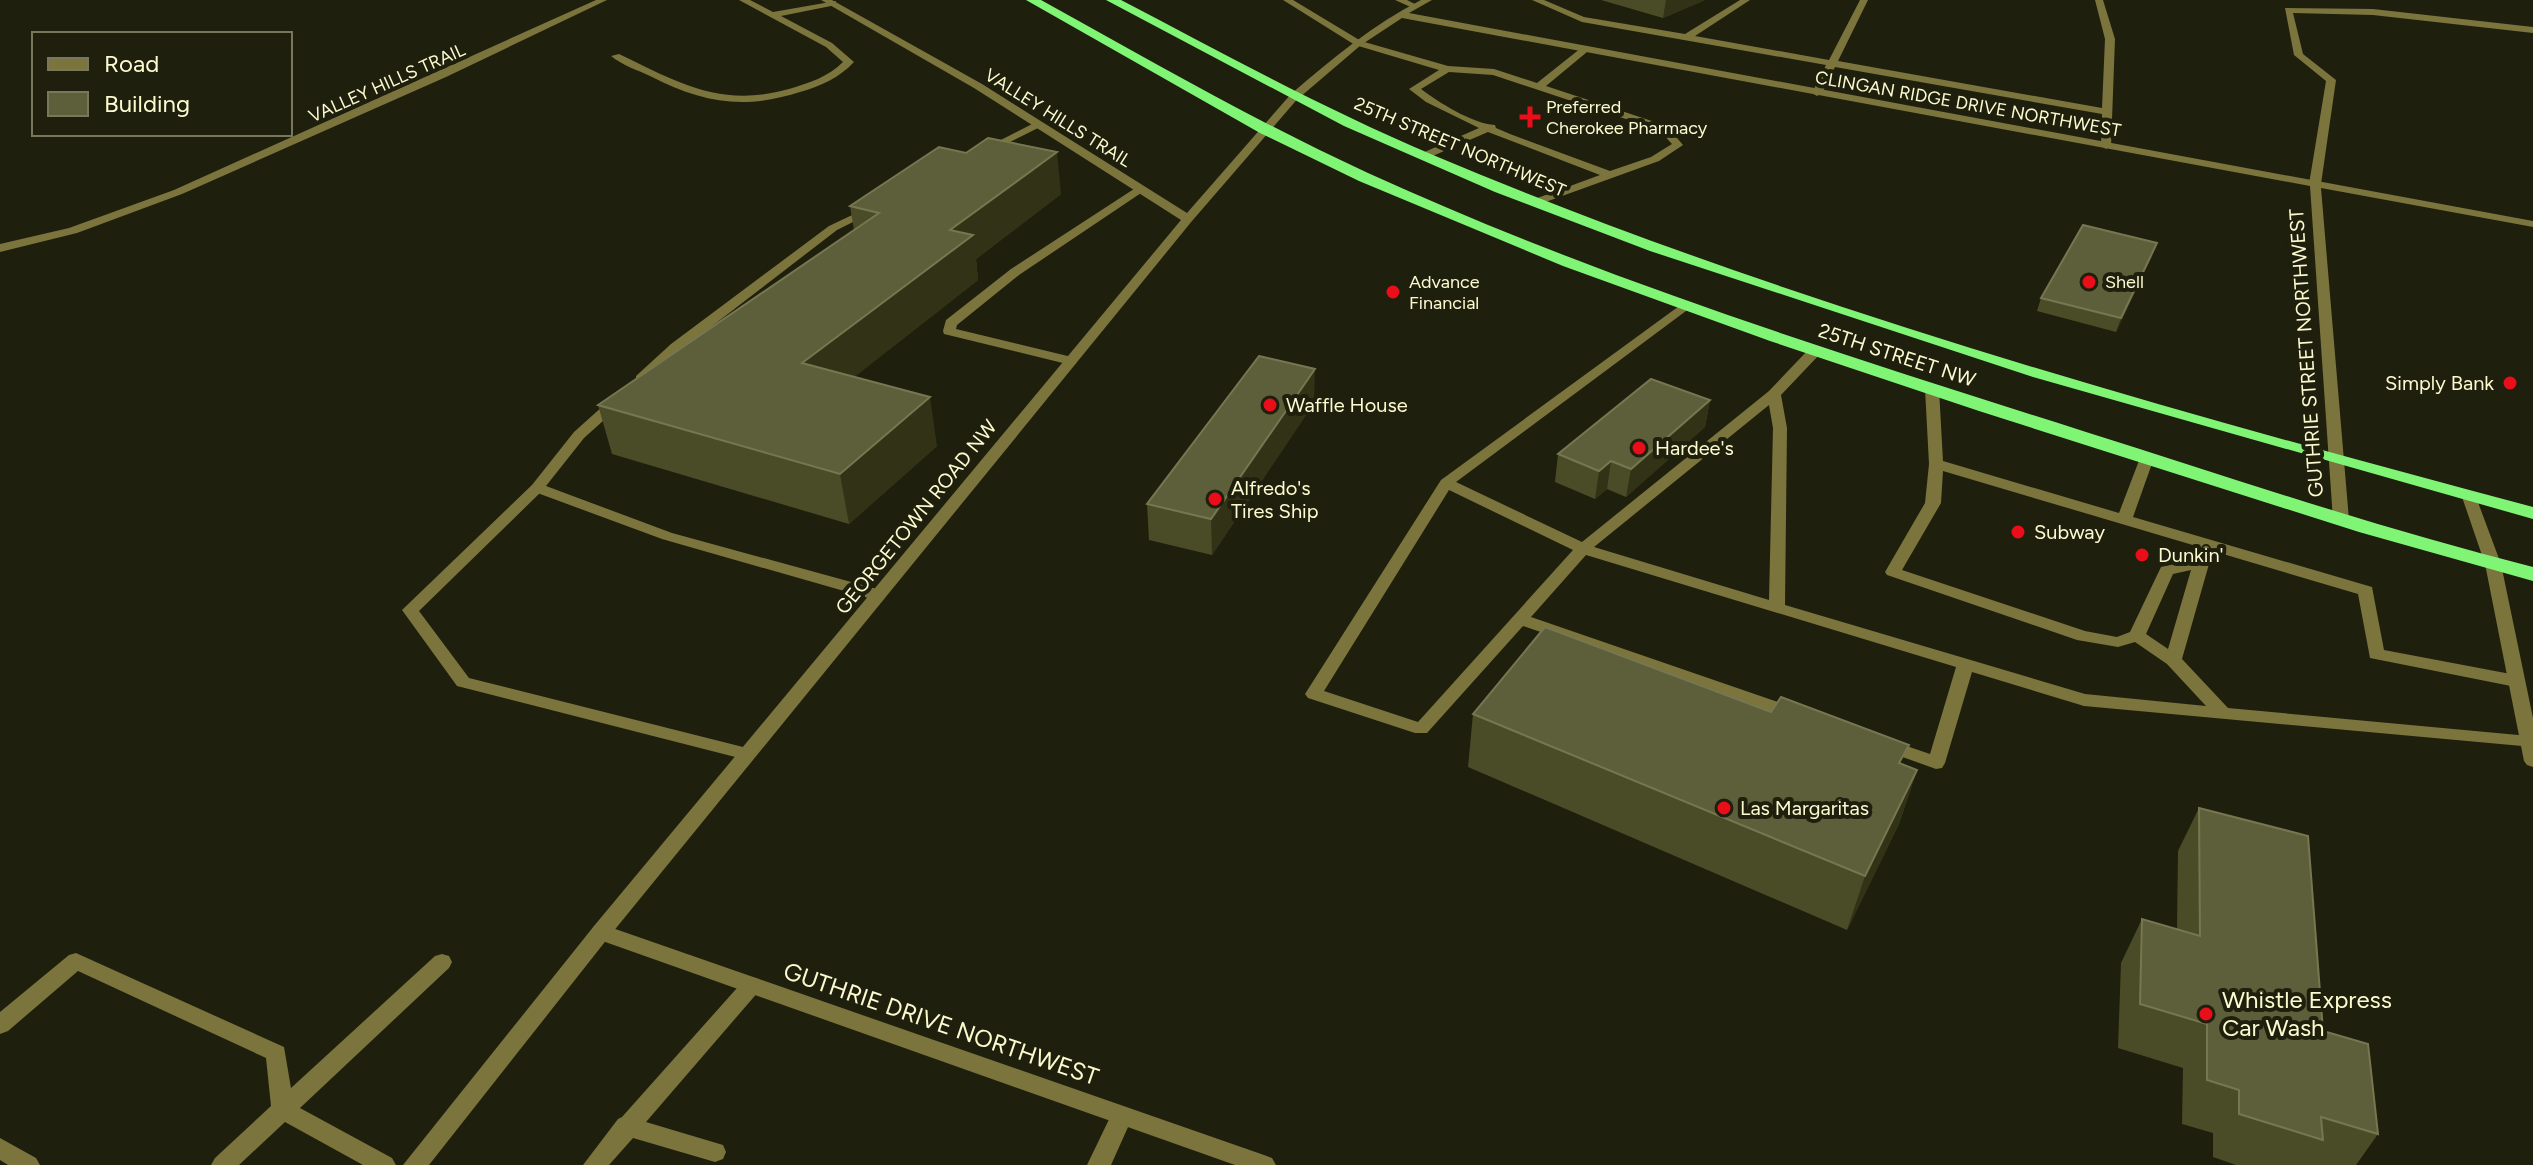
<svg xmlns="http://www.w3.org/2000/svg" width="2533" height="1165" viewBox="0 0 2533 1165" font-family="Figtree,sans-serif">
  <rect width="100%" height="100%" fill="#1f1f0e"/>
  <g fill="none" stroke-linecap="round" stroke-linejoin="round">
    <path fill="#7b743c" fill-rule="evenodd" d="M1283,0h10l68,41 87,25 46,3 43,14 44,-35h6v4l-41,34 121,40 16,19 -24,16 -119,43h-8v-4l68,-25 -112,-43 -60,26h-8v-4l59,-26 -53,-26 -17,-13 30,-19 -84,-25zM1449,72l44,3 166,55 13,14 -21,13 -41,14 -100,-37 -14,-6 -1,-3c-22,-1 -57,-23 -74,-36z
      M1395,0h12l12,6 -4,3z
      M1532,0h12l40,17 101,17 55,-34h10l-55,36 134,24 31,-60h8l-30,61 264,47 3,-69 -10,-39h8l12,39 -4,107 -5,3 -5,-3 1,-32 -267,-47 -13,26 -5,3 -5,-3 14,-28 -244,-43z
      M2285,8l88,1 160,18v6l-160,-18 -80,-2 10,41 33,26 -15,104 -6,3 -6,-3 17,-103 -32,-26z
      M1038,121l5,3 -1,2 -52,26 -9,-2z
      M869,207l6,3 -2,2 -36,18 -156,120 -35,32h-10v-6l35,-32 158,-118z
      M1686,301l4,1v6l-234,174 126,60 187,-151 40,-42 5,-1 7,4 -2,3 -38,40 6,33 -2,177 300,89 121,12 -39,-42 -32,-22 -17,5 -41,-7 -190,-65 -2,-3 40,-69 4,-39 -4,-75 7,-4 7,4 4,72 176,52 21,-55 2,-3h10l2,3 -21,59 239,70 12,63 132,25 9,6 -9,6 -146,-29 -12,-64 -415,-123 -2,32 -39,67 183,61 32,6 13,-5 31,-65 33,-7 3,-6h12l2,3 -29,102 46,49 301,28 4,1v10l-449,-41 -112,-34 -27,91 -3,5 -6,1 -53,-19 -3,-4 3,-4 6,-2 41,14 26,-87 -370,-112 -55,62 270,93 3,4 -3,4h-12l-266,-92 -96,107h-12l-107,-35 -3,-4 136,-214zM1769,405l4,23 -4,172 -175,-53zM1449,490l124,60 -155,172 -94,-31zM2191,570l-23,79 -22,-15 27,-60z
      M618,396l7,4 -2,3 -39,35 -38,48 126,47 212,58 2,4 -2,4h-12l-210,-60 -130,-48 -2,-3 2,-3 42,-53 39,-35z
      M76,953l208,94 7,41 144,-132 7,-2 7,2 3,6 -3,6 -149,140 92,50 4,7h-33l-78,-43 -46,43h-28l4,-7 56,-52 -5,-48 -188,-87 -70,60 -8,3v-22l69,-57z
      M752,977l7,2 3,6 -3,6 -113,131 77,23 3,7 -3,7 -8,3 -82,-24 -24,27h-26l35,-46 4,-2 123,-138z
      M1122,1106l8,3 3,7 -22,49h-24l27,-56z
      M0,1138l36,20 4,7h-32l-8,-5z"/>
    <path fill="#7b743c" fill-rule="evenodd" d="M739,0h11l23,12 63,-11v4l-55,11 51,27 22,19c-15,16 -33,24 -54,30 -57,18 -97,11 -150,-16 -13,-6 -28,-11 -39,-20l8,-2c60,29 102,54 170,35 20,-6 39,-12 54,-27l-17,-15z
      M1421,0h11l-23,13 1124,208v6l-212,-39 28,332 -8,5 -8,-5 -23,-334 -908,-168 -41,27 -62,53h-8v-4c42,-36 83,-70 130,-94z
      M1137,187l10,2 -128,86 -62,50 -1,4 120,29v6l-5,1 -127,-31 -1,-3 3,-11 65,-51z
      M537,484l5,1 2,3 -2,3 -123,120 50,67 278,70 6,2 3,4 -3,4 -6,2 -290,-74 -55,-76 130,-125z
      M2469,493l7,4 25,67 32,154v49l-6,-2 -3,-4 -39,-197 -23,-67z
      M601,924l663,231 8,3 4,7h-41l-641,-227 -3,-6 3,-6z"/>
    <path fill="#7b743c" fill-rule="evenodd" d="M596,0h11l-161,77 -264,117 -105,39 -77,19v-8l69,-16 105,-38z
      M821,0h11l150,84 205,129 104,-119 9,2 -108,125 -584,717 -179,227h-26l191,-239 587,-706 -207,-132z"/>
    <path fill="#80f575" fill-rule="evenodd" d="M1026,0h15c108,60 214,121 327,173 232,106 476,182 718,259 149,47 296,97 447,135v14l-174,-49 -380,-121 -209,-70 -207,-75 -204,-85 -99,-48z
      M1106,0h15c103,54 204,109 312,155 354,149 728,253 1100,352v12l-500,-142 -383,-126 -155,-59 -151,-66z"/>
  </g>
  <path fill="#4a4c28" d="M1601,0h104l-42,18z
    M1061,194l-85,65 2,21 -124,97 83,69 -88,78 -237,-70 -14,-49 256,-175 -4,-24z
    M2152,256l-36,76 -79,-21 4,-13z
    M1710,400l-5,27 -79,70 -19,-8 -12,10 -40,-17 3,-28z
    M1314,403l-102,152 -63,-15 -2,-36z
    M1473,714l429,50 15,6 -18,54 -52,106 -379,-163z
    M2199,808l124,223 55,103 -22,31h-120l-23,-8v-24l-31,-9 1,-56 -65,-20 3,-85 21,-44 35,10 1,-78z"/>
  <path fill="#313216" d="M1666,0h39l-42,18z
    M1057,152l4,42 -85,65 2,21 -167,131 -9,-48 148,-133z
    M2157,243l-5,13 -36,76 5,-14z
    M1315,369l-1,34 -102,152 -1,-36z
    M930,397l7,49 -88,78 -9,-50z
    M1710,400l-5,27 -79,70 5,-28z
    M1611,461l-4,28 -12,10 4,-28z
    M1917,770l-18,54 -52,106 18,-54z"/>
  <path fill="#5d5f3a" stroke="#767751" stroke-width="2" d="M988,138l69,14 -107,78 23,5 -171,128 128,34 -90,77 -242,-69 281,-192 -29,-7 89,-59 27,6z
    M2083,225l74,18 -36,75 -80,-20z
    M1259,356l56,13 -104,150 -64,-15z
    M1651,379l59,21 -79,69 -20,-8 -12,10 -41,-17z
    M1545,627l226,85 10,-15 128,48 -10,18 18,7 -52,106 -392,-162z
    M2199,808l109,28 15,195 45,13 10,90 -57,-17 2,23 -84,-26v-24l-32,-10v-56l-67,-20 2,-85 58,17z"/>
  <g fill="#e90e1a" stroke="#1f1f0e" stroke-width="3">
    <path d="M1526 105h8v8h8v8h-8v8h-8v-8h-8v-8h8z"/>
    <circle cx="2089" cy="282" r="8"/>
    <circle cx="1393" cy="292" r="8"/>
    <circle cx="2510" cy="383" r="8"/>
    <circle cx="1270" cy="405" r="8"/>
    <circle cx="1639" cy="448" r="8"/>
    <circle cx="1215" cy="499" r="8"/>
    <circle cx="2018" cy="532" r="8"/>
    <circle cx="2142" cy="555" r="8"/>
    <circle cx="1724" cy="808" r="8"/>
    <circle cx="2206" cy="1014" r="8"/>
  </g>
  <g text-anchor="middle" stroke-width="8" stroke-linejoin="round" paint-order="stroke">
    <g font-size="18" fill="#fcfacf" stroke="#1f1f0e">
      <text transform="translate(387 83) rotate(-24)" y="6">VALLEY HILLS TRAIL</text>
      <text transform="translate(1968 104) rotate(10)" y="6">CLINGAN RIDGE DRIVE NORTHWEST</text>
      <text transform="translate(1058 118) rotate(32)" y="6">VALLEY HILLS TRAIL</text>
      <text transform="translate(1460 147) rotate(23)" y="6">25TH STREET NORTHWEST</text>
    </g>
    <g font-size="18" fill="#fcfacf" stroke="#1f1f0e" text-anchor="start">
      <text x="1546" y="113">Preferred<tspan x="1546" dy="21">Cherokee Pharmacy</tspan></text>
      <text x="1409" y="288">Advance<tspan x="1409" dy="21">Financial</tspan></text>
      <text x="2105" y="288">Shell</text>
    </g>
    <g font-size="20" fill="#fcfacf" stroke="#1f1f0e">
      <text transform="translate(2306 353) rotate(-94)" y="7">GUTHRIE STREET NORTHWEST</text>
      <text transform="translate(1897 355) rotate(18)" y="7">25TH STREET NW</text>
      <text transform="translate(916 517) rotate(-51)" y="7">GEORGETOWN ROAD NW</text>
    </g>
    <g font-size="20" fill="#fcfacf" stroke="#1f1f0e" text-anchor="start">
      <text x="2494" y="390" text-anchor="end">Simply Bank</text>
      <text x="1286" y="412">Waffle House</text>
      <text x="1655" y="455">Hardee's</text>
      <text x="1231" y="495">Alfredo's<tspan x="1231" dy="23">Tires Ship</tspan></text>
      <text x="2034" y="539">Subway</text>
      <text x="2158" y="562">Dunkin'</text>
      <text x="1740" y="815">Las Margaritas</text>
    </g>
    <g font-size="24" fill="#fcfacf" stroke="#1f1f0e" text-anchor="start">
      <text x="2222" y="1008">Whistle Express<tspan x="2222" dy="28">Car Wash</tspan></text>
    </g>
    <g font-size="24" fill="#fcfacf" stroke="#1f1f0e">
      <text transform="translate(941 1024) rotate(19)" y="8">GUTHRIE DRIVE NORTHWEST</text>
    </g>
  </g>
  <rect x="32" y="32" width="260" height="104" fill="#1f1f0e" stroke="#77775b" stroke-width="2"/>
  <rect x="48" y="58" width="40" height="12" fill="#7b743c" stroke="#77775b" stroke-width="2"/>
  <text x="104" y="72" font-size="24" fill="#fcfacf">Road</text>
  <rect x="48" y="92" width="40" height="24" fill="#5d5f3a" stroke="#77775b" stroke-width="2"/>
  <text x="104" y="112" font-size="24" fill="#fcfacf">Building</text>
</svg>
